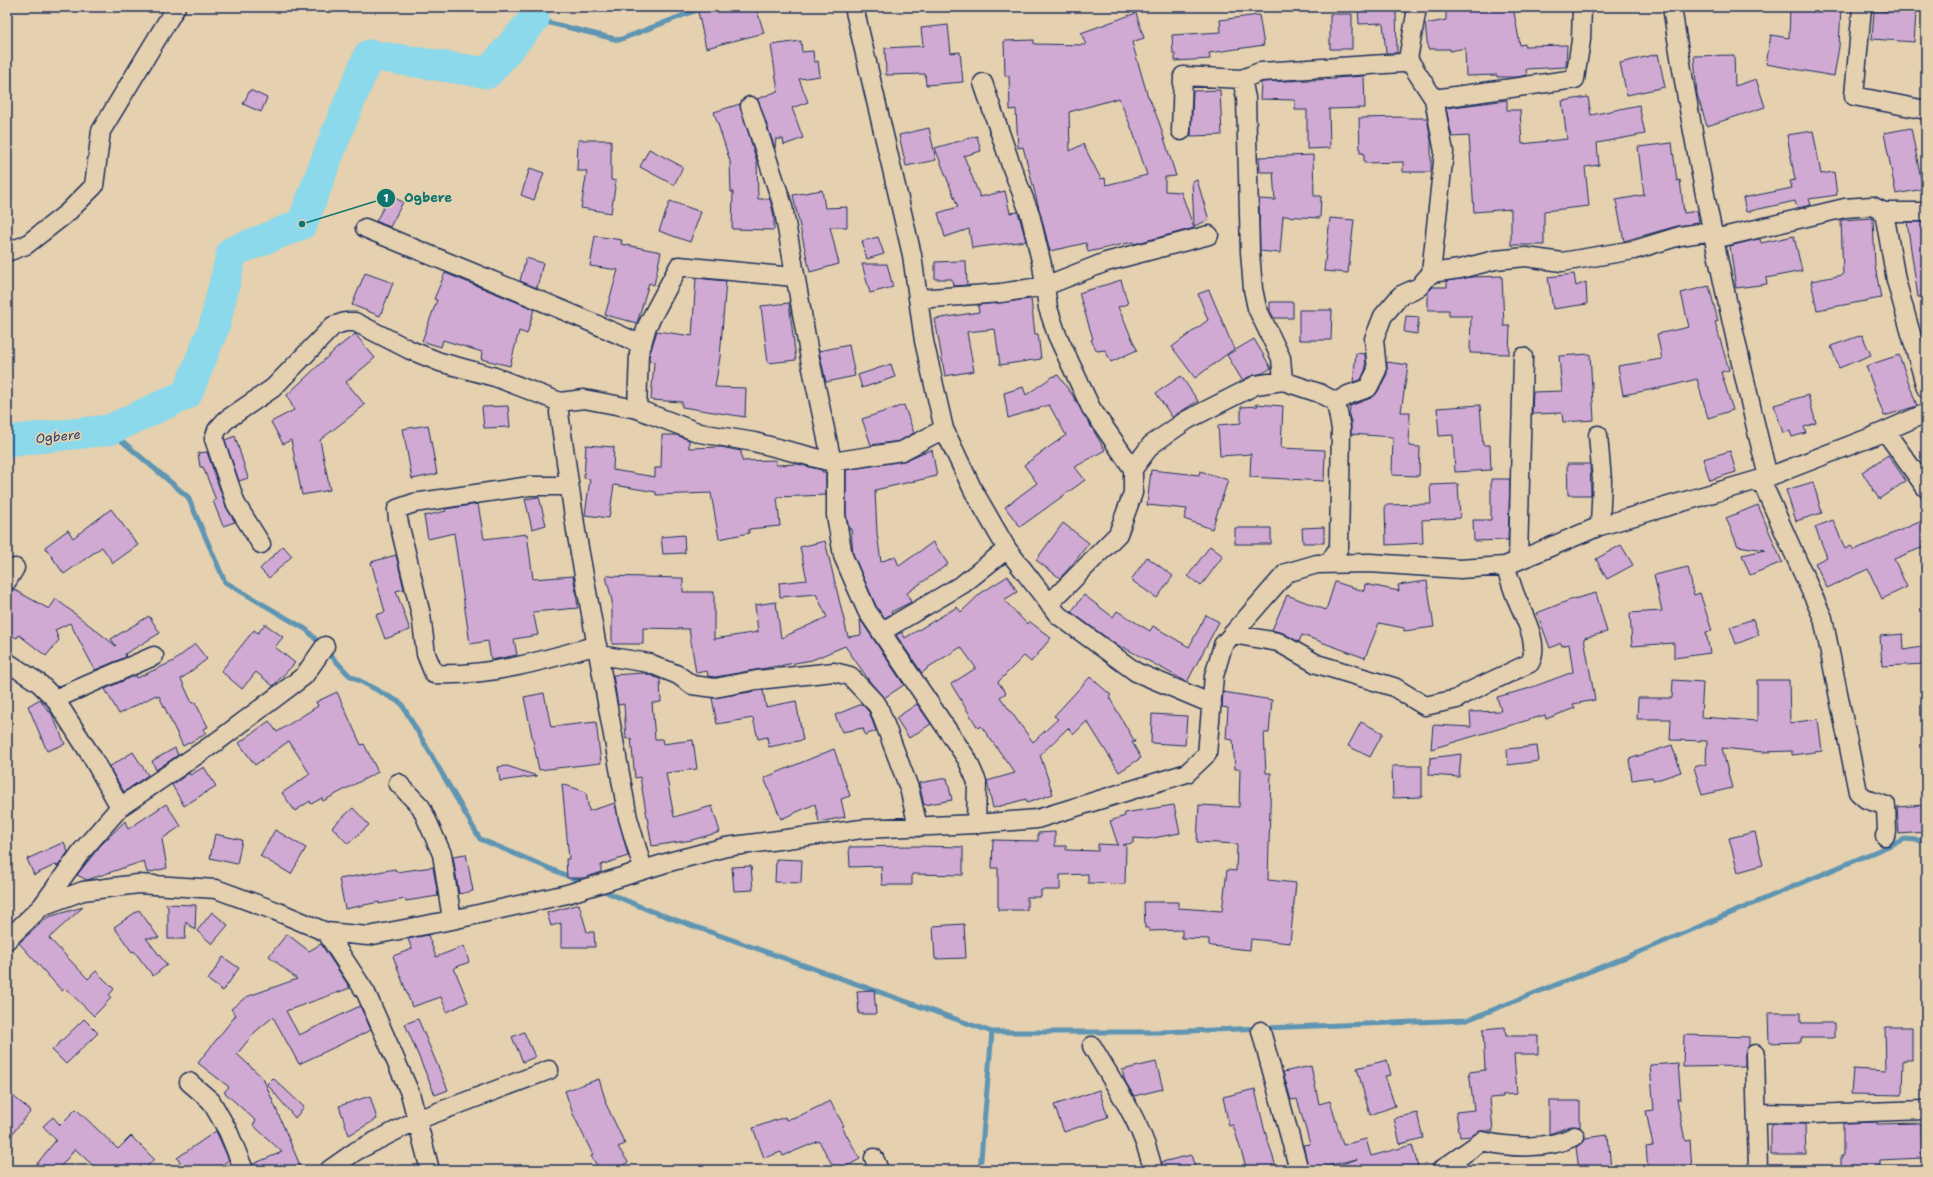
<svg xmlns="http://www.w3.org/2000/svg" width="1933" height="1177" viewBox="0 0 1933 1177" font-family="'Shantell Sans',sans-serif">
  <rect width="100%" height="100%" fill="#e5d0af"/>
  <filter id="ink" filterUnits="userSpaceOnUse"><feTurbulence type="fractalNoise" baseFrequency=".025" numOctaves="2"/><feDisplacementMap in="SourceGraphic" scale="8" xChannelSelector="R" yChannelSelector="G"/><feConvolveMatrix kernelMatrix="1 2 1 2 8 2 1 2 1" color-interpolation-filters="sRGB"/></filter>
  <g filter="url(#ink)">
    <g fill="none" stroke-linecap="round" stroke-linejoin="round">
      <path stroke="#5e95b2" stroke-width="5" d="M534,19l85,21 86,-33
        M109,430l79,67 37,85 82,48 42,45 52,28 79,136 104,44
        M599,889l52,22 341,121h170l305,-12 182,-72 256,-109 21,2
        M980,1170l12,-138"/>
      <path stroke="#8bd9ea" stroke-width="31" d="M7,441l102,-11 78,-36 27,-67 18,-75 70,-28 37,-97 30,-72 119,18 46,-54 -1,-12"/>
    </g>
    <path fill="#d0aad2" stroke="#1b2f5e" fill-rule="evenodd" d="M697,7h59l8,26 -58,15z
      M1358,7h38l1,46h-11l-3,-30 -24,1z
      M1446,7h67l7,38 5,-1v2l42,-1 -1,22 -40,2 1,6 -10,2h-20v-2l-31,1 -1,-28 -15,3v-2h-22l-3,-25 21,-4z
      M1790,7h51l-2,40 -5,29 -68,-12 5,-29 18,3z
      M1874,11l42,2 -2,29 -42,-3z
      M1136,13l8,25 -12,4 16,55h1l10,25 17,54 -11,1v14l16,1 13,36 -60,16 -1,-2 -45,10 -2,-9 -36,8 -27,-104 -5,1 -2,-39 -6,1 -1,-34h-4l-1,-35 30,-1v4l52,1 -5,-12zM1119,98l14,34 14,43 -41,10 -1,-7 -4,1 -18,-35 -13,7 -1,-39z
      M1330,14h22v35h-22z
      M1259,15l5,30 -55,8 1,6 -35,2v-7h-2l-1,-19 49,-3 -1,-12z
      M948,25l3,28 9,-1 3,30 -37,3 -1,-11 -39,1 -1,-27 38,-2 -2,-18z
      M801,41l1,11 11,-1 1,11 4,-1 2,15 -21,3 9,23 -16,6 11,30 -19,7 -1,-6h-7l-1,9 -18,-49 21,-8 -7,-46z
      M1658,54l7,33 -38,8 -7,-32z
      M1734,55l1,31 21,-7 9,28 -58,19 -10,-32 -3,-38z
      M1364,76l1,32 -36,1 1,39 -23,1v-39h-12v-10l-35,-1 1,-16 1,-1 73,-3v-1z
      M250,90l17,8 -6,14 -18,-8z
      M1220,90l2,45 -31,1 2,-45z
      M1588,97l3,18 48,-10 6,29 -48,9 2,22 -14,2 4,39 -45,5v34h-33v-36l-37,3 -5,-76 -17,1 -6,-29 61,-8v10h13l2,34 45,-5 -5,-38z
      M740,104l17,58 1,37h12l4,17v14l-42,-1 1,-37h-2l-1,-31 -16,-49z
      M1405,117v1h22l4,22v32h-28v-10l-39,1v-10h-4l-1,-35z
      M929,128l7,32 -30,6 -7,-31z
      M1911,128l12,61 -27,5 -12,-61z
      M1813,131l8,43 13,-2 3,23 -28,4 2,6 -14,3 -2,-7 -49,11 -3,-14 49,-10 -2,-7 5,-1 -8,-45z
      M977,136l4,15 -17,5 16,41 25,-6 5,22 8,-1 8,29 -54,7 -3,-19 -24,8 -7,-24 20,-6 -23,-59z
      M578,140h33v40l5,1 -5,32 -30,-5 6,-37h-10z
      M1672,143l5,38 3,-1 4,33 13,-2 2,12 -22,3 -53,15 -8,-41 28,-5 -6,-48z
      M649,149l34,18 -9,18 -34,-18z
      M1313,155l1,41h7l-1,22 -37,-2 -3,37 -20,-2 -1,-52 16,1 -2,-28h-13l-1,-15z
      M530,168l14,5 -10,27 -13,-5z
      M1197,180l12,40 -15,6 -2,-45z
      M822,190l3,18 22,-1v20h-17l9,37 -29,8 -17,-77z
      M390,196l13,6 -13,25 -14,-6z
      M670,201l31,11 -11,30 -31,-11z
      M1330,218l24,2 -6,53 -24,-2z
      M1873,218l2,48 6,32 -64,12 -6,-29 32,-6 -2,-55z
      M1907,222h19v75h-8z
      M595,236l27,4 -1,4 40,8 -7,33 -5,-2 -12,40 -32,-8 13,-45 -28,-4z
      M1794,236l8,35 -36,7 1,6 -31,4 -6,-42 28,-7h2l1,4z
      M878,237l6,17 -17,5 -5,-18z
      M526,258l17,5 -6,25 -17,-7z
      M959,261h7l1,24 -14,1 -1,-7h-17v-17z
      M862,264h25l6,23 -23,6z
      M365,273l28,10 -13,33 -28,-11z
      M445,273l89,36 -7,25 -8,-3 -9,35 -29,-7 1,-7 -39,-12 -2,7 -19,-6 15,-41 -3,-1z
      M1574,274l2,12 10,-4 1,22 -34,5 -5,-32z
      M1502,276l2,50h6l-1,28 -39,-1 1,-37h-22v-6h-21v-18l5,-5h14v-6l25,-4z
      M696,278l30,3 -6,76 -5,30 31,1 -1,29 -63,-10v-5l-31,-2 3,-38 -5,-1v-5l8,-25 35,5z
      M1121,280l7,24 -10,3 19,43 -26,12 -6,-12 -8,1 -6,-11 2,-1 -14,-46z
      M1709,286l9,35 -3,1 14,48 -8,2 12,38 -25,8 -11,-39 -27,7 -47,9 -5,-29 44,-7 -5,-25 32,-7 -8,-34z
      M1209,290l25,59 -39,29 -23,-31 36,-27 -10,-26z
      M1031,299l4,35h3l3,25 -41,6 -5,-36 -28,3 7,39 -29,5 -10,-57 44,-7 -1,-7z
      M1270,302h23v16h-19l-4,-7z
      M789,303l7,57 -28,3 -7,-57z
      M1299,310h33l-1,30h-32z
      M1406,316l13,1 -2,17 -13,-2z
      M355,334l20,24 -29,24 19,23 -45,35 10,50 -28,5 -11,-55 -8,4 -12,-22 23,-12 -7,-15 50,-47z
      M1862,335l9,20 -32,13 -8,-22z
      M1254,339l17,29 -8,5 -12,3 -9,4 -15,-25z
      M849,345l6,31 -29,6 -7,-31z
      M1356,353l9,1 1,14 -5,12 -8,2z
      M1590,354l4,66 -31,2 -1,-9 -30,1 1,-22 29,-1 -3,-35z
      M1899,355l18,51 -33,10 -18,-50z
      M1387,362l21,3 -7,47h9l-1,34 11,1 -1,29 -27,-1 1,-38 -42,-3v-13l-2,-5 1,-10 21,-8 6,-5 10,-19z
      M891,364l4,13 -33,11 -4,-13z
      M1058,375l15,21 32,54 -30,17 10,13 -65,47 -15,-20 32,-24 -13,-18 42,-30 -17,-30 -41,13 -4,-25 19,-6 3,8 26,-18z
      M1181,376l17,25 -26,16 -16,-24z
      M1808,395l8,28 -12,4 2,6 -14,4 -2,-6 -7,2 -9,-28z
      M1256,404l27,2 -2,42 44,2 -1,31 -74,-4 1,-23 -31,2 -2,-31 23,-2v-16l17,-1z
      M904,405l10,28 -15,8 -28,4 -9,-26z
      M1480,405l3,40h7l1,25 -36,2 -2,-37 -14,1 -2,-28z
      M508,406l2,21 -26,1 -2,-21z
      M428,425l9,49 -25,5 -9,-50z
      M662,435h14l13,5v8l32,-1 20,4 1,10 34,-1v5l21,-1 25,6v2h4v23l-49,2 3,29 -31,3v4l-30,6 -8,-46 -55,2v-3l-42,-7 -5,33 -24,-3 5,-36 -6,-1 2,-33 28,2 -1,23 42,7v-9h6z
      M235,436l13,42 -9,3 -14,-41z
      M932,450l5,26 -62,14 2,43 4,29 14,-6 4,10 34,-24 15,22 -41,29 4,9 -20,10 1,2 -8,4 -8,-12 -23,-52 -2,-25h-2l-3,-15v-44l58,-9 18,-8z
      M1730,451l6,21 -26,8 -7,-21z
      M207,452l19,55 9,15 -12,4 -10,-25 3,-1 -13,-33h-3l-2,-14z
      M1888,455l18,26 -27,18 -17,-27z
      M1567,464h23l1,31h-23z
      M1151,470l48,5 1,-4 28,9 -16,49 -28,-10 3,-10 -40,-4z
      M1491,479h19l-2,61 -34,1 -1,-21h18z
      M1813,482l9,31 -26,8 -10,-31z
      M1458,484l2,34 -38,2 1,23 -37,2 -1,-40 46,-1 -1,-19z
      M539,497l7,28 -14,4 -7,-30z
      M478,504l6,35 43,-5 6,45 40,-3 3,16 2,16 -45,4 5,23 -24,4 3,16 -26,5 -3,-19 -18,3 -16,-111 -26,6 -4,-23 22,-5 -1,-2z
      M1758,505l24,57 -32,13 -8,-20 23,-5 -27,-4 -12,-28z
      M111,509l27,36 -25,18 -11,-16 -38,27 -19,-27 23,-17 5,8z
      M1833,520l12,29 6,-3 3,4 68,-29 4,11v14l-32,13 13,28 -25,12 -14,-30 -41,19 -12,-25 12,-6 -12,-30z
      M1063,523l26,20 -17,22 -12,13 -24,-18z
      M1324,527v16h-21l-1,-15z
      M1235,528h36v16h-36z
      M684,535l1,18 -22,1 -2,-17z
      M825,541l23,96 13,-2 -1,-16 44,66 -20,13 -13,-15 -26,-37 -33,14 -97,17 -7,-1 -1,-5 -11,2 -7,-44 -46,-1v16h-31v-43l-6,-25 77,2v14h31v47l44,-7 -3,-27 21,-3 5,36 46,-21 -11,-23 -36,3 -1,-14 28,-3 -7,-33z
      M1621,545l12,20 -26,14 -11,-20z
      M283,546l9,10 -23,22 -9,-9z
      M1210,546l13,10 -22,30 -13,-10z
      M396,555l8,34 -8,2 14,39 -25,9 -9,-24 9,-3 -14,-50z
      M1147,557l26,19 -16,22 -26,-18z
      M1688,567l6,28 6,-2 12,38 -6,1 4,21 -36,5v-15l-42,3 -2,-33 32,-2 -8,-36z
      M1008,576l9,16 -13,8 23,24 2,-3 22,17 -20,24 -7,-6 -26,26 8,11 -6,4 33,45 25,-23 -4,-3 36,-39 21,18 -2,2 26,45h-3l9,16 -22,14 -32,-51 -13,13 -6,-6 -28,27 13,39 -26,9 -1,-4 -33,9 -6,-27 28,-8 -34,-47 -3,2 -27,-44 25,-16 -15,-21 -34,21v1l-5,4 -26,-38 6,-3 3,6 52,-31 4,5 20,-19z
      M1427,581l7,46 -30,4v-3l-25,-5 -14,35 -63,-23 -3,7 -16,-9 -11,-3 15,-35 39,15 9,-28 29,9 1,-7 34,7 -1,-6z
      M13,589l36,20 7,-10 60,47 -5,-7 38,-23 11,17 -35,21 1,3 -31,13 -25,-47 -15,7 4,10 -13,16 -27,-21 -2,3 -10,-5v-37z
      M1596,593l11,39 -23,6 11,62 -22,4 2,4 -29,11 -1,-4 -114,34 2,-24 38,2 -1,-15 31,-1 -4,-14 30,-8 46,-17 -4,-28 -7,2 -1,-3 -11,5 -13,-35 33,-13z
      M1084,595l29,22 4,-6 33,20 3,-5 36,21 17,-32 13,7 -32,60 -64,-35 -1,2 -51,-37z
      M1753,619l6,16 -23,9 -6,-17z
      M265,624l18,13 -8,10 20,16 -22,23 -17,-14 -14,17 -21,-18 33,-41 4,3z
      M1903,634l1,16 22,-4v18l-44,2 -2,-30z
      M195,644l12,15 -26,20 11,24 3,-1 13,25 -5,2 3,5 -23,12 -24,-50 -2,1 -1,-2 -37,19 -14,-25 31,-14 1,3 37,-17z
      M644,673l16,6 1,23 -9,1 3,36h7l1,5 30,-4 4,29 -31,4 8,44 38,-11 8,26 -28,8 -40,6 -12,-69 -5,1 -4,-40 -5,1 -2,-35 -6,1 -5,-30z
      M1673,680l30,2 -2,35 56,4v-41h32l1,43 28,-4 4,32 -30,4v-4l-29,1 -41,-4 10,40 -30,7 -8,-28 12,-3 1,-23 -37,-1 1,-21h-34l1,-21h34z
      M763,690l3,17 30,-6 7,39 -34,7 -2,-10 -9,2 -5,-21 -36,6 -5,-26z
      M337,692l24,53 3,-1 14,28 -55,29 -1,-3 -11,6 -1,-3 -15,10 -13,-18 28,-19 -21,-33 -34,24 -16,-22 30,-22 8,11 41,-26 -2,-4z
      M1223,692l49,8 -3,33h-5l2,40h5l-3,107 28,3 -6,60 -39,-4 -1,11 -38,-4 -3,-1v-6l-27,-1v-8l-33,1v-3h-4l-1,-26h34v6l44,3 5,-41 9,1 1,-27 -40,-2 2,-37 40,2 1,-38h-5l-2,-29 -7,-1 2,-31 -6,-1z
      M544,693l7,34 45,-5 5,41 -62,7 -15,-73z
      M40,699l9,13h2l14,32 -18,7 -19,-45z
      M862,704l7,8 7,19 -11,4 -2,-7 -21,4 -7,-17z
      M917,704l14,20 -22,14 -13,-20z
      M1152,714l35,2 -2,29 -34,-2z
      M1361,722l22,11 -13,24 -22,-11z
      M1672,745l9,27 -27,9 -2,-4 -20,3 -3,-21z
      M1537,746l2,15 -31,4 -1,-16z
      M175,748l3,7 -22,15 -4,-9z
      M834,749l16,47 -9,3 4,18 -26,5 -4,-18 -34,15 -17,-41z
      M133,752l15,23 -24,17 -15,-25z
      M1461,754l-2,23 -30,-2 1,-17z
      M507,766l30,10 -37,5 -2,-14z
      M1392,766h30v31l-29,1z
      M204,767l12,19 -32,20 -12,-21 17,-12 1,2z
      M947,778l5,22 -28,5 -5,-22z
      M562,784l24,8 3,19 26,-8 13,53 -27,9v7l-17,6h-17l-1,-19h3z
      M166,804l15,22 -19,13 5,29 -20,5 -3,-12 -57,19 -10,-5 23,-29 25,-25 3,8z
      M1174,805l6,28 -32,6 -15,-1v5l-11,2h4l-1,39 -37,-1v-9l-28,1v15h-19v7h-14v13h-29v-42h-6l1,-28 45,1v-8l17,-1v14h11v4l32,1v-7l20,1 -8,-24 15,-5 -1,-3z
      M1926,805v27l-27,2 -2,-27z
      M353,808l16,17 -21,19 -16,-17z
      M275,830l31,18 -15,26 -31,-18z
      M1755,832l8,33 -25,7 -9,-34z
      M215,834l27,6 -5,24 -27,-6z
      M64,842l4,10 -10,14 -3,-1 -21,10 -7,-16z
      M914,846l49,1v28l-51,-1v11h-30l-1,-19 -31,1 -1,-20z
      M466,854l7,37 -14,3 -6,-38z
      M776,859l26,1 -1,23 -26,-1z
      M751,866l2,24 -19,1 -2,-24z
      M433,867l5,29 -32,5 -1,-2 -26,5v-2l-34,7 -6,-30 56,-10 1,3z
      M165,904l31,1 -1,25 -9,-8 -1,17h-17v-32z
      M579,904l8,28h7l1,15h-34v-24l-10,3 -4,-13z
      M83,907l-34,31 39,41 8,-8 18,18 -5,6 2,3 -17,18 -29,-28 -3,3 -43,-48 29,-26z
      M139,910l20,28h-13l21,27 -14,11 -19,-25 -2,1 -18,-25z
      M212,912l16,13 -16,19 -15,-13z
      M964,924l2,34 -31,1 -2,-33z
      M287,934l22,17 12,-7 29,44 -64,23 13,24 61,-29 11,24 -72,34 -26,-47 -18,15 -18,22 26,24 39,92h-48l-1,-6 29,-12 -29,-27 3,-4 -32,-29 5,-5 -31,-24 38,-48 -5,-6 15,-12 51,-18 -28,-23z
      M428,935l8,22 28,-11 5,16 -15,6 14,34 -21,10 -6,-15 -29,10 -19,-51 19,-7 -4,-10z
      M223,957l16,11 -16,23 -15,-11z
      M874,990l2,24h-17l-2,-23z
      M1768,1013h33v10h33v15h-33v4l-32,1z
      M84,1019l14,14 -32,31 -14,-14z
      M418,1019l30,71 -13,5 -30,-71z
      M1505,1027l1,9h32v18h-24l3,40 -15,1 1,2 -13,1 3,33h-13l-9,5 -11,1 -4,-25 18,-2 -5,-38 16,-2 -2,-41z
      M1885,1027h27v33h-9l-1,35 -51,-1 2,-25 33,2z
      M524,1032l11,25 -12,5 -11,-25z
      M1684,1035l65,2v9l-4,8v12l-62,1z
      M1387,1060l4,15 -6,1 10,30 -25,9 -13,-47z
      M1156,1062l7,27 -29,7 -9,-15 -3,-11z
      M1678,1063l3,36h-4l8,42 5,-1 2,30h-44l-2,-23 7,-1 -7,-35 8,-1 -4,-45z
      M1311,1066l8,38 11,-3 13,44 23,-6 5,17 41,-11 7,25h-81l-1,-4 20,-7 -48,11 -6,-25 7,-1 -13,-45 -6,1 -8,-28z
      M273,1078l31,29 -9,11 -28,-34z
      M599,1079l7,23h-1l20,42 -7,3 10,15 -12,8h-16l-9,-14 2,-1 -20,-41 -8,-23z
      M1255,1089l9,39 13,42h-30l-14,-45 -4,1 -6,-29z
      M1099,1090l9,27 -44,15 -10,-27z
      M7,1091l24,20 -24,29z
      M370,1096l7,23 -28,16 -10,-29z
      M830,1101l14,25 -2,1 18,32 -20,11h-5l-16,-29 -36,15 -2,-4 -17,6 -11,-30 32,-11 1,3 9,-3v1z
      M1549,1101h31v26l-9,-1 -22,8z
      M76,1109l42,40 13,-13 23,23 -10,11h-46l-23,-21 -17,21h-26l24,-30 -13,-14 10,-9 7,8z
      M1417,1113l6,25 -23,6 -6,-26z
      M1877,1122v2l44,-1 1,35 -42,2v10h-39v-14h2v-33z
      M1771,1124h34l1,31h-35z
      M216,1131l13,29 -14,10h-30l-8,-12z
      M1608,1135l3,35h-32l-3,-23 7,-4 2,-5z
      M1191,1155l5,15h-33l-1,-8z"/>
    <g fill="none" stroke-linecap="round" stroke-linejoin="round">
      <defs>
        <path id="minor" d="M854,7l58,248 12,86 20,88 29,61 34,59 51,66 78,57 76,32
          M1672,7c24,158 58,315 96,470
          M1862,7l-8,89 72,14
          M983,83l29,85 18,46 12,51 6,43 9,27 34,73 42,61v24l-15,41 -69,70
          M1434,99l141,-20 6,-39 1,-33
          M750,106l33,100 27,153 22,103 4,8v45l7,41 24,55 100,148 10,23 -1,42
          M1181,131l2,-55 59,3
          M1884,212h42
          M365,228c92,39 186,75 277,117
          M1714,239l131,-31 27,-2 12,6 12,68 30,108
          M7,252l19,-7 41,-32 27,-27 7,-55 75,-124
          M1431,273l29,-4 35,-9 31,-3 36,5 72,-12 46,-14 33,-5
          M918,299l83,-6 44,-7 61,-24 103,-27
          M1283,381l36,12 17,9 5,27 -2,118 -10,16
          M560,402l-1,11 17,118 52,287 15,51
          M1336,402l12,-7 20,-7 9,-18 -3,-31 9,-23 18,-21 18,-8 12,-14 13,-121 -10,-53 -26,-40 8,-45 -1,-7
          M637,409l2,-55 8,-28 32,-60 115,11
          M1885,431l41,57
          M1598,435l4,45 -2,46
          M1133,469l18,-24 36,-25 69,-35 27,-4 -2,-23 -24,-50 -4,-19 -3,-37 -4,-154 -4,-19 18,-7 141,-9 7,-4
          M1761,480l62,138 35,174 8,7 20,7 1,26 -2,4
          M569,486h-39l-116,17 -17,6 1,10 23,96 5,39 8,20c54,3 112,-14 163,-29
          M261,544l-25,-40 -22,-65 3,-9 9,-10 47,-32 60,-62 12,-4h10l55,28 30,12 55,15 65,25 24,-3 53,10 63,24 54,9 78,20 70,-11 42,-22
          M1518,560l5,-203
          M7,581l8,-13
          M881,632l82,-48 44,-35
          M1232,634l46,8 39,22 77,23 31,19 32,-7 7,-5 66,-31c11,-21 -9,-51 -16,-71 -3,-9 -6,-18 -9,-26
          M599,655l50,8 29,12 14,10 23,3 42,-8 77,-8 16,4 28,30 31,82 9,39
          M7,662l32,21 16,16 37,58 28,50
          M55,699l99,-43
          M398,783l23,24 21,47 10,66
          M42,906l39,-54 39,-45 99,-67 85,-64 21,-30
          M326,932l40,61 44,100 20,77
          M7,940l35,-34 41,-15 55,-7 78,5 60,22 50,21 42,4 84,-16 115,-26 102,-32 57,-15 136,-18 114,-5 61,-5 150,-46 20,-19 7,-78 9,-31 63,-72 31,-9 53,-1 90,6 45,-3 95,-40 168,-49 101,-39 57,-25
          M1261,1031l38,139
          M1092,1046c23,40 51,78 61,124
          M1755,1054l3,116
          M189,1082l22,19 17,30 16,39
          M1757,1113l54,1 115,-4
          M874,1158l5,12
          M329,1170l27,-19 61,-31 132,-50
          M1441,1170l41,-29c28,7 66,9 93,-5"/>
      </defs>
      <use href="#minor" stroke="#1b2f5e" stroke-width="21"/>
      <use href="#minor" stroke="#e5d0af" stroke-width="18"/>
    </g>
  </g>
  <g text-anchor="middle" stroke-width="3.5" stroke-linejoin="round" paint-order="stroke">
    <g font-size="13" font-style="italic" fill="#26406c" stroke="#e5d0af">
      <text transform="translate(58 436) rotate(-6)" y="5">Ogbere</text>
    </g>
  </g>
  <path fill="none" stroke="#0f766e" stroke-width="1.5" d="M302 224L386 198"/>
  <g fill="#0f766e" stroke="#e5d0af" stroke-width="1.5">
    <circle cx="302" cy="224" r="4"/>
    <circle cx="386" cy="198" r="10"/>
  </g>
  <g font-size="12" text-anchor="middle" font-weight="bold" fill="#fff">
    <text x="386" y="202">1</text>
  </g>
  <g font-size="13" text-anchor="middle" font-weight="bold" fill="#0f766e" stroke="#e5d0af" stroke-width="3.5" stroke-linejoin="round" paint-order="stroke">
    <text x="428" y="202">Ogbere</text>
  </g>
  <rect width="1933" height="1177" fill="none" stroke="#e5d0af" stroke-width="24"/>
  <rect x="12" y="12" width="1909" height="1153" fill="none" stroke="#1b2f5e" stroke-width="1.5" filter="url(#ink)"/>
</svg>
